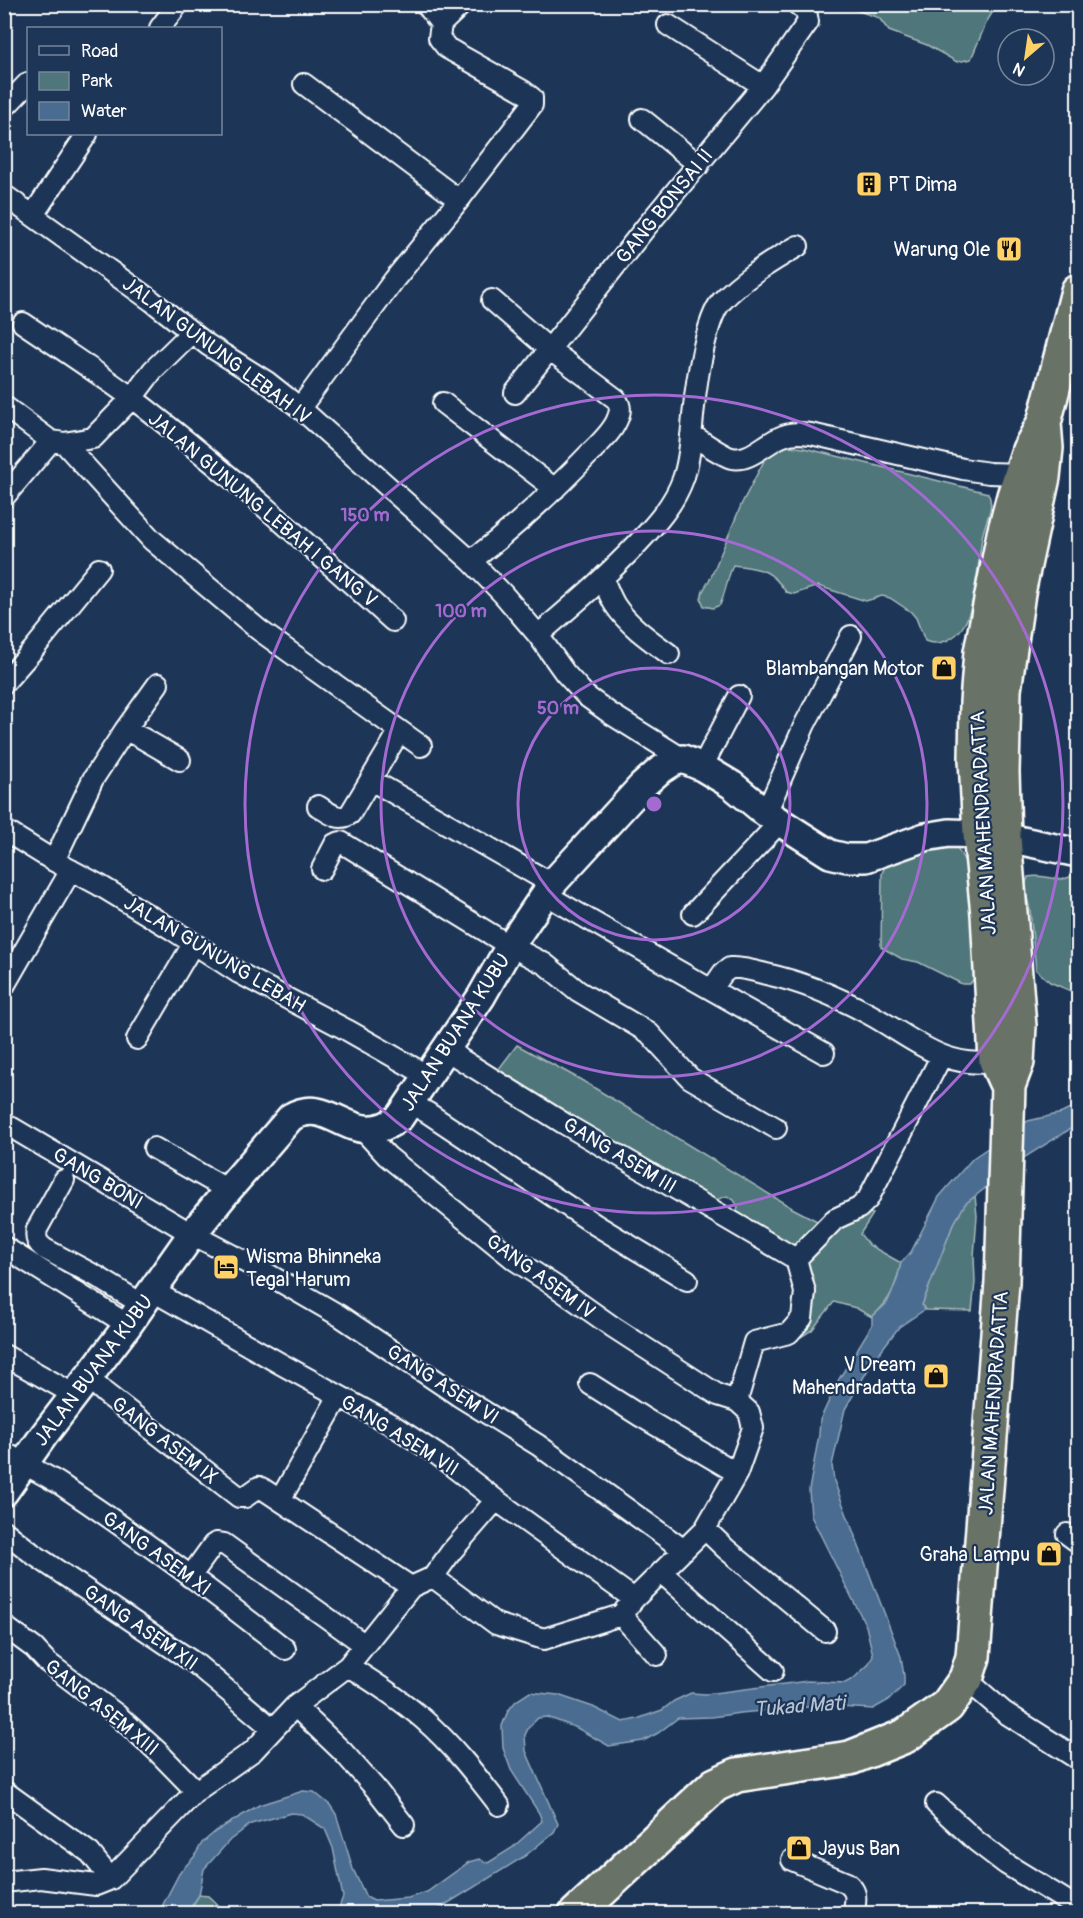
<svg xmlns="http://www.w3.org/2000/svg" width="1083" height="1918" viewBox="0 0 1083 1918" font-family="Pangolin,sans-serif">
  <rect width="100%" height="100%" fill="#1d3557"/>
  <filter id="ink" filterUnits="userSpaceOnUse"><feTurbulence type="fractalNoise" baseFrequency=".0167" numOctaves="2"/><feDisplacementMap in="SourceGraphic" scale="12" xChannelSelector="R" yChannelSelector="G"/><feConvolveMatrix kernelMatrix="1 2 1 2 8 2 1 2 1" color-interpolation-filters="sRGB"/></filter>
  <g filter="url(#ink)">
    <path fill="#4f767a" stroke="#a7babc" stroke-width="1.5" d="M819,5h178l-10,16 -16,38 -14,3 -30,-17 -38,-14 -10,-13 -38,-13z
      M786,446l18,2 184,45c8,15 -4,29 -6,45 -4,24 -6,66 -18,87 -8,14 -25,22 -39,16l-9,-23 -5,-6 -21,-14 -8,-2 -16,5 -48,-15 -24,8 -8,-2c-16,-24 -26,-23 -53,-27 -6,14 -7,26 -13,40l-7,3 -9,-2 -3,-7 2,-8 8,-14 31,-74 23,-44 14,-10z
      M955,844l13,23 1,34 4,17 2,59 -5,7h-8l-44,-22 -16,-3 -21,-12 1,-74c1,-2 3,-6 4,-8 11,-12 53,-18 69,-21z
      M1076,863h2v131l-28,-12 -14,-12 -6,-60 -4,-17 -1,-8 3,-8c16,-4 28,6 42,0l1,-8z
      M517,1045l66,36 209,127 27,14 27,3 19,-13 8,2 -13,20 9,11 32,18c-6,26 -10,36 -29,54l-16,-9 -22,-6 -22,28 -11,7 -12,-4 24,-52 -1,-4 -77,-62 3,-8 -4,-7 -7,-4 -17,6 -215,-128z
      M975,1196l2,20 -3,40 1,26 -3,29 -47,-1 -3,-5 30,-78 13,-23z
      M199,1895l9,1 19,17 -40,1z"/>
    <path fill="#4a6c90" stroke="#92a7bc" stroke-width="1.5" d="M1078,1105v19l-53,33 -60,47 -13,23 -30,78 2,5 -25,17 -26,34 -28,48 -13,56 2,16 67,176 3,19v9l-15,15 -16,9 -53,-3 -80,7 -28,4 -34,1 -20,15 -15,8 -34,5 -32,-18 -30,-11 -9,1 -9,9 -4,8 1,16 32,73 -4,8 -29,24 -93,57h-93l-1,-3 5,-13 -10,-49 -8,-19 -23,-15 -11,-1 -40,11 -21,16 -26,29 -5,26 -12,18 -29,1 22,-42 14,-15 8,-14 14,-12 43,-26 44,-14 11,1 16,13 6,9 17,55 13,28 8,4 34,-3 19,-6 42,-30 10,-3 9,4 24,-15 30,-27 -3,-8 -28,-43 -8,-22 -1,-22 6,-15 8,-10 14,-9 28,3 35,12 30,15 14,-3 25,-9 12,-9 17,-8 15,1 102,-13 37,2 8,-4 15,-14 5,-10 -7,-29 -55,-110 -2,-26 10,-55 1,-15 19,-41 33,-54v-8l15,-14 10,-23 4,-17 10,-11 28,-55 34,-39 55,-37 34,-8z"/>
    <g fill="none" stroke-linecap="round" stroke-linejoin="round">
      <defs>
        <path id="street" d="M441,24l21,-20
          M668,25l95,61
          M160,28l18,-24
          M304,84l155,116
          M4,108l24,-25
          M642,119l57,46
          M4,195l148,106 56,44 59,37 33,26 171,153 32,33 35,41 27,38 21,23 25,18 72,45
          M33,215l54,-81
          M23,323c37,25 74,49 109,75 91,70 176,146 261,223
          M515,393l131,-166 117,-141 45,-64 -2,-11 -9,-7
          M443,403l112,86
          M4,406l47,35 13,2 29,-5 39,-40 21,-28 38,-37
          M300,408l94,-128 65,-80 73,-95v-7l-9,-7 -76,-43 -8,-10 2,-14 -15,-20
          M691,435c10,5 31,21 41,23 18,4 34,-16 51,-22 9,-4 18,-3 28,-2l152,35 26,4 31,1
          M64,443l88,97 107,90 162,116
          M4,497l47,-56
          M471,561c43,-33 83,-70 120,-109 9,-9 21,-20 26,-32 4,-9 4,-14 -1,-21l-67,-50 -57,-49
          M603,579c4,9 7,18 12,26 13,20 35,35 54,49
          M538,635c35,-30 69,-59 101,-93 17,-18 35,-38 44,-63 8,-22 8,-48 11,-72 2,-23 12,-88 27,-105 21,-23 51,-41 77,-56
          M4,683l29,-33 66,-81
          M125,730l17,8 38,22
          M702,767l37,-71
          M371,780l181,104
          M318,806c10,6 21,16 32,8l49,-82
          M766,813l39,-89 46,-88
          M4,830l50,31 45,24 74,45 66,43 108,57 81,46
          M54,861l39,-82 32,-49 33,-46
          M322,869l13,-25 6,-2 169,104 35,18 33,27 71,42 41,45 86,50
          M545,894c92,54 186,107 279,159
          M693,914l87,-92
          M4,986l67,-116
          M712,989l11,-16 7,-5c11,-1 25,3 36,6 37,8 70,22 103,40 41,22 76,57 127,47
          M137,1039l56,-95
          M446,1050l119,74 231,135
          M410,1103l18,10 168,112 91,55
          M4,1123l188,111 72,38 76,44 119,80 79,49 146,105
          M361,1128l26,28 128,104 40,26 58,41 105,68 19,6
          M154,1148l74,42
          M64,1180l-27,49c-2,10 0,14 8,20l51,27 47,29
          M4,1247l124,78
          M153,1291l128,73 113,62 44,29 58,45 138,99
          M4,1355l71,40
          M88,1377l17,16 134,104h6l14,-10 4,2 148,98
          M590,1384l52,33 95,56
          M4,1452c19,12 38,21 56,32 77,51 152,107 225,165
          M280,1500l59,-104
          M705,1529l21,20 99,82
          M4,1531l29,23 163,110 77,65
          M1067,1534l11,8
          M661,1572l112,99
          M190,1577l23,-32 3,-2 8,1 141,101
          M433,1577l63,47 48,15 77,-24 13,-16 71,-70 32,-56 16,-45 -4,-16 -12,-11 17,-59 35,-9 13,-15 3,-26 -9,-33 39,-40 24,-11 9,-9 73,-142
          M621,1615l36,40
          M4,1626l30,22 13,14 69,52 41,37 39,40
          M348,1666c26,16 52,33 75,53 29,25 53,56 76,86
          M966,1679l38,33 74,47
          M295,1706l48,46 32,36 29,37
          M4,1791l86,62 21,26
          M936,1804l40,37 30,23 72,44
          M792,1860l55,23c12,10 8,16 7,31
          M4,1882l37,-4 55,7 15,-6 85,-88 57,-40 42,-45 53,-40 63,-79 22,-10 18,-25 45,-52"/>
        <path id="secondary" d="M4,1492l40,-57 84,-110 64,-91 36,-44 63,-73c41,-24 62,37 109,0l81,-120 29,-51 42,-62 90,-98 17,-15 14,-9 10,-3 19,8 30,18 34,28 64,41 17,4h19l59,-21 24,-4 31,1 24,3 74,16"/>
        <path id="highway" d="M1007,1085l-11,-24 -8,-147 -8,-80 -4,-75 1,-57 4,-50 23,-118 10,-38 15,-46 15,-27 34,-132
          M576,1914l139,-129 22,-10 113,-17 55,-22 42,-30 19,-27 7,-22 29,-375 6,-196 9,-24 2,-36 -15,-189 -2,-65 2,-82 14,-97 25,-116 3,-29 -2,-25"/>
      </defs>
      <use href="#street" stroke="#fff" stroke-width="24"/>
      <use href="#secondary" stroke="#fff" stroke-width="32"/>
      <use href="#highway" stroke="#fff" stroke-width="38"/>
      <use href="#street" stroke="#1d3557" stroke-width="20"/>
      <use href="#secondary" stroke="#1d3557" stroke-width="27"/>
      <use href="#highway" stroke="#687266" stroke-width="33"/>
    </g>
  </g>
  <g fill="none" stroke="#a36bd2" stroke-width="3">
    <circle cx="654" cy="804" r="136"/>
    <circle cx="654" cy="804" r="273"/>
    <circle cx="654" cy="804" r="409"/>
  </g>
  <defs>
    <symbol id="building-square" viewBox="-11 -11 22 22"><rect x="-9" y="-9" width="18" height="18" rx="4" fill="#ffd166" stroke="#1d3557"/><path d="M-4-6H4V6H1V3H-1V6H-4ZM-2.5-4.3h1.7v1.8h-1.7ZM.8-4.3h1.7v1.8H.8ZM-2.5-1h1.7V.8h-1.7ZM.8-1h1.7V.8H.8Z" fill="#111"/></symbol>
    <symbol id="restaurant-square" viewBox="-11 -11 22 22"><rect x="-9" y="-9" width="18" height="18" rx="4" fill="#ffd166" stroke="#1d3557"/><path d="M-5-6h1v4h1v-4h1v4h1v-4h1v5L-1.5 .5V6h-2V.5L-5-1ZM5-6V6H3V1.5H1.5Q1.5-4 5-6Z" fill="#111"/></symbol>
    <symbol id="shop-square" viewBox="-11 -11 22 22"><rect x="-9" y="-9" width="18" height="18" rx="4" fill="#ffd166" stroke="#1d3557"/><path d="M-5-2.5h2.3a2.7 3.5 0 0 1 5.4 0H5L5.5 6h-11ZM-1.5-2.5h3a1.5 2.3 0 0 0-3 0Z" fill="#111"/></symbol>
    <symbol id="hotel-square" viewBox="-11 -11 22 22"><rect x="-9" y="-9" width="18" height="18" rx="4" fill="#ffd166" stroke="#1d3557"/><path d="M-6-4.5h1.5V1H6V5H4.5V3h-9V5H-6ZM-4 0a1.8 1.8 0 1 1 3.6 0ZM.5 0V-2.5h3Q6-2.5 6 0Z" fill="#111"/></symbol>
  </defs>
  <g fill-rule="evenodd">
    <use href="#building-square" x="854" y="169" width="30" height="30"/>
    <use href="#restaurant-square" x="994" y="234" width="30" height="30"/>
    <use href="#shop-square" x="929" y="653" width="30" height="30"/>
    <use href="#hotel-square" x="211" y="1252" width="30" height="30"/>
    <use href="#shop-square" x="921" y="1361" width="30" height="30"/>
    <use href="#shop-square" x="1034" y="1539" width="30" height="30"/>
    <use href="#shop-square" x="784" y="1833" width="30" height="30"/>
  </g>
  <g text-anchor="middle" stroke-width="4.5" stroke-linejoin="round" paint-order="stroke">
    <g font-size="20" fill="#fff" stroke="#1d3557" text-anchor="end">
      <text x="888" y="191" text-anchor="start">PT Dima</text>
      <text x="990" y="256">Warung Ole</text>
      <text x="924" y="675">Blambangan Motor</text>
      <text x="246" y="1263" text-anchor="start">Wisma Bhinneka<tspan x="246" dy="23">Tegal Harum</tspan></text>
      <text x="916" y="1371">V Dream<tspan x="916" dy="23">Mahendradatta</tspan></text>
      <text x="1030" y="1561">Graha Lampu</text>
      <text x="818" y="1855" text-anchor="start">Jayus Ban</text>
    </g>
    <g font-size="20" fill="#fff" stroke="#1d3557">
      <text transform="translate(664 206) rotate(-51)" y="7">GANG BONSAI II</text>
      <text transform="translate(217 350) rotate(37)" y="7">JALAN GUNUNG LEBAH IV</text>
      <text transform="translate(263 509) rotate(40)" y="7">JALAN GUNUNG LEBAH I GANG V</text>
      <text transform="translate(983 823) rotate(-93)" y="7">JALAN MAHENDRADATTA</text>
      <text transform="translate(215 954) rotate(31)" y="7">JALAN GUNUNG LEBAH</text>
      <text transform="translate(455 1032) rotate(-57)" y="7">JALAN BUANA KUBU</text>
      <text transform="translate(620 1155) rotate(31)" y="7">GANG ASEM III</text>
      <text transform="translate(98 1178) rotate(31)" y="7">GANG BONI</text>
      <text transform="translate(541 1276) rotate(36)" y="7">GANG ASEM IV</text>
      <text transform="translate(93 1370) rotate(-53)" y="7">JALAN BUANA KUBU</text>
      <text transform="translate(443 1384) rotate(33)" y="7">GANG ASEM VI</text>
      <text transform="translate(993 1403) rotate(-86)" y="7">JALAN MAHENDRADATTA</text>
      <text transform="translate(400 1435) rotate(32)" y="7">GANG ASEM VII</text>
      <text transform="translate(165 1440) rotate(38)" y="7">GANG ASEM IX</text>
      <text transform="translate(157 1553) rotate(36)" y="7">GANG ASEM XI</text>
      <text transform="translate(141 1627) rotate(35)" y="7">GANG ASEM XII</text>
      <text transform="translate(102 1707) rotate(39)" y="7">GANG ASEM XIII</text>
    </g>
    <g font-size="21" font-style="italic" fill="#b7c4d3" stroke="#1d3557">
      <text transform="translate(799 1706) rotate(-4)" y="7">Tukad Mati</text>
    </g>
  </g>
  <circle cx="654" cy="804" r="9" fill="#a36bd2" stroke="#1d3557" stroke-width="3"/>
  <g font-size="18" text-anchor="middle" font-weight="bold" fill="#a36bd2" stroke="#1d3557" stroke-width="4.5" stroke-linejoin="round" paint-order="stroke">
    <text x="365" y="521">150 m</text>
    <text x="461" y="617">100 m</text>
    <text x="558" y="714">50 m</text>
  </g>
  <rect width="1083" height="1918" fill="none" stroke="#1d3557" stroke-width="24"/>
  <rect x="12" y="12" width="1059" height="1894" fill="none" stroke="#fff" stroke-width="2" filter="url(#ink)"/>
  <rect x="27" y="27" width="195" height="108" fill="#1d3557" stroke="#77869a" stroke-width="1.5"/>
  <rect x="39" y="46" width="30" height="9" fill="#1d3557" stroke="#77869a" stroke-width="1.5"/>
  <text x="81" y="57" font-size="18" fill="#ffffff">Road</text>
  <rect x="39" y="72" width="30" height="18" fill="#4f767a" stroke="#77869a" stroke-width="1.5"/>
  <text x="81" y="87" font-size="18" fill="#ffffff">Park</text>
  <rect x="39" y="102" width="30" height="18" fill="#4a6c90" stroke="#77869a" stroke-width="1.5"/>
  <text x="81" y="117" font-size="18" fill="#ffffff">Water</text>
  <g transform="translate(1026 57) rotate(209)"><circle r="28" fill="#1d3557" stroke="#77869a" stroke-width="1.5"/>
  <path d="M0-4.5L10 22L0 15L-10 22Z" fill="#ffd166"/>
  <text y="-9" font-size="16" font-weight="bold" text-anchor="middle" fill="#ffffff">N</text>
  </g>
</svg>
